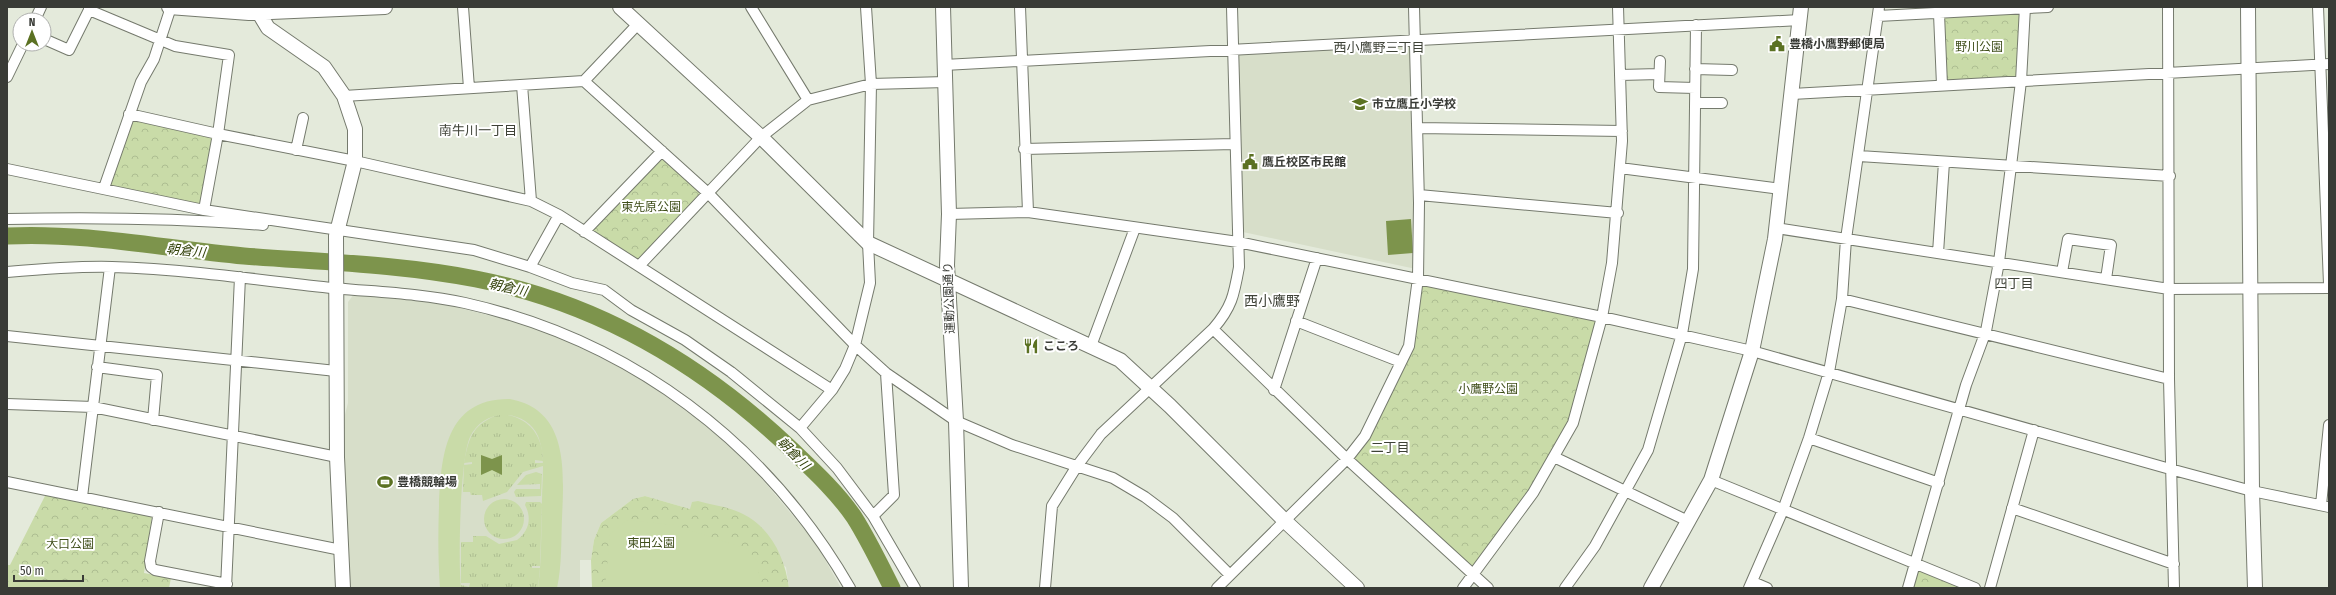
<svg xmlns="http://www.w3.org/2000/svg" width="2336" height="595" viewBox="0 0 2336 595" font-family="'Fira Sans Condensed','Noto Sans JP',sans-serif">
  <defs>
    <pattern id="grass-tufts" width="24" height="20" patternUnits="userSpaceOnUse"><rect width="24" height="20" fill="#c9dba8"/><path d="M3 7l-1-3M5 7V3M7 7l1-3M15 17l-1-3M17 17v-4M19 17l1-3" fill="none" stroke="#adbd91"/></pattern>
    <pattern id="forest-crowns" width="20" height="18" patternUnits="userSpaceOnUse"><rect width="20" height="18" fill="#c9dba8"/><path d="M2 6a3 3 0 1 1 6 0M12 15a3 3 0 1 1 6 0" fill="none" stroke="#adbd91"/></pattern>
  </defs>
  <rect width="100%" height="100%" fill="#e4eadb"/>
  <path fill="#d7dec9" d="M1408,44l3,4 2,160 3,61 -173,-37 -6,-176 3,-3z
    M354,294h21l65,9 83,21 38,14 78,39 58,42 49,41 69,82 26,46h-52l-3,-21 -96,-58 -45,-13 -12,3 -32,24 -7,17 -3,20h-11v28h-232l-5,-166 5,-19v-101z"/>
  <path fill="url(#grass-tufts)" d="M500,414c27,2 43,20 43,47l-8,-1v3h8v3l-20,6 -16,20 -24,9 -1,-6h-11l-1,-3h-7l1,-27 8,-1v-2l-8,1c5,-27 9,-39 36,-49z
    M536,472l6,2 -1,22 -25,1 -2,-5 2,-3h24v-5l-23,1 9,-10z
    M484 519a20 20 0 1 1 40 0a20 20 0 1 1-40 0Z
    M526,502h14l2,2 -2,62h-8v2h8l-2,20h-77v-3l8,2 1,-4h-9v-41h12v-6h13l13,8 18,-4c12,-9 15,-22 8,-35z"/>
  <path fill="url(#forest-crowns)" d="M2025,8l-4,73 -79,4 -3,-71z
    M131,119l82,17 -13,69 -90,-19z
    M662,151l46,42 -69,73 -55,-34z
    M1418,278l184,39 -29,106 -99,153 -127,-117 62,-113z
    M46,494l106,22 -8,57 27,5 -2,10h-162v-23h3z
    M645,496l45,13 2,-7 6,-1c14,4 32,6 45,13 28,14 42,44 46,74h-197l-1,-28 3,-20 7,-17 32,-24z
    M1916,564l59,24h-67z"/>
  <path fill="#c9dba8" d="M510,399c59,11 54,72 52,119 -1,23 0,47 -5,70h-19c4,-29 3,-59 4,-88 0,-21 4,-44 -4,-64 -5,-12 -18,-20 -31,-21 -16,-1 -30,7 -37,22 -10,22 -12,125 -9,151h-21c-2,-28 -2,-55 -1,-82 2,-49 6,-108 71,-107z
    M627,520l47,5 73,24 10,12 4,27h-156l5,-54z"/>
  <path fill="#7d944c" d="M1411,219l2,34 -25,2 -2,-34z
    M481,455l11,4 10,-4v20l-10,-5 -11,5z"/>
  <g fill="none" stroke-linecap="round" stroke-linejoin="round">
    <path stroke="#7d944c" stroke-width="17" d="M7,236c79,-4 159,13 237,20 78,6 155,8 232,23 123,24 226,85 316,171 21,20 45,42 62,67 14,22 26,47 38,71"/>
    <defs>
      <path id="street" d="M89,7v3l86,36 54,9 -11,79 137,27 176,40 28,14 273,175
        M463,7l6,81
        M751,7l57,93
        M1020,7l8,205
        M2168,7l1,372 5,209
        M2318,7l11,277
        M1939,14l3,71
        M1878,16l170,-9
        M35,20l6,-13
        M44,39l25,11 20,-40
        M1660,61l-1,26 36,1
        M944,65l856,-45
        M1695,69l37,1
        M1620,75l39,-1
        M7,77l16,-33
        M584,81l124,112 147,152 31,28 70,48 56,24 101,33 32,19 28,21 57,57
        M522,85l9,116
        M1792,94l537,-30
        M344,96l240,-15 54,-57
        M1695,103h27
        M129,114l89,20 -14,76
        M1417,128l205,3
        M1024,149l210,-5
        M296,150l7,-32
        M1859,156l311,20
        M1620,168l161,21
        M7,169l197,41 270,40 56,17 42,16 32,7 27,20 54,30 46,32 69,56 37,40 36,48 42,72
        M104,188l37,-106 13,-23 17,-52
        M1419,195l199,18
        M949,214l79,-2 210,30 364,75 150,34 418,118 82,22 77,16
        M7,219c86,-2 171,-1 256,6
        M1776,228l393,61 160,-1
        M584,232l78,-81
        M1938,253l6,-91
        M639,266l122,-129 47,-37 63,-16 75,-2
        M530,267l29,-52
        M7,272c35,-3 70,-6 105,-5 67,2 134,11 201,19 51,6 102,6 152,17 165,37 301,139 385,285
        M2062,272l6,-33 43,6 -5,34
        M1842,299l327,80
        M1296,321l105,41
        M1213,329l134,130 141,129
        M7,336l329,35
        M1091,346l44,-118
        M97,367l60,8 -4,45
        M1274,390l43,-132
        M7,404l86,3 244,50
        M800,428l32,-38 13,-21 10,-24 15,-62 -2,-40 3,-159 -5,-77
        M1809,438l130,45
        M1554,457l134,64
        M1711,480l264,108
        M7,482l334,68
        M82,497l28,-230
        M2321,505l8,-80
        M2012,508l162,56
        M159,512l-9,49 1,6 4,3 72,14
        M873,516l21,-21 -8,-122
        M1753,582l14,6
        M226,588l14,-311
        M1045,588l7,-82 25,-40 24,-32 112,-105c19,-22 21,-34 26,-62l-7,-260
        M1217,588l130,-129 18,-23 44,-90 9,-68 1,-75 -5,-196
        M1463,588l70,-95 40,-70 29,-106 10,-54 10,-122 -4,-134
        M1565,588l30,-42 53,-96 34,-116 11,-65 3,-244
        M1749,588l34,-78 26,-72 20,-66 13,-73 4,-60 33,-232
        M1908,588l58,-203 20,-54 13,-69 12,-96 10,-85 4,-74
        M1990,588l44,-158"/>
      <path id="secondary" d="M169,7l80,6 136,-6
        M620,7l141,130 107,106 252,117 50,46 116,116 71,66
        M943,7l6,207 -2,51 9,156 5,167
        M2248,7l4,484 3,97
        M259,13l9,15 56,39 20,29 11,33v32l-19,75 1,221 6,131
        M1651,588l60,-108 41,-129 23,-112 26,-232"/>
    </defs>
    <use href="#street" stroke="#757a6d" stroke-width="12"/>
    <use href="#secondary" stroke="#757a6d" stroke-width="16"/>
    <use href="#street" stroke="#fff" stroke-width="10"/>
    <use href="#secondary" stroke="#fff" stroke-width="14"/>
  </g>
  <defs>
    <symbol id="civic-bare" viewBox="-9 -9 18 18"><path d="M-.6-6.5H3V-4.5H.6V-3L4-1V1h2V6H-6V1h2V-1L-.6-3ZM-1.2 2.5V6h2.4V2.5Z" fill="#5b7122" stroke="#fff" stroke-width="2.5" paint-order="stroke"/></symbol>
    <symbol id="school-bare" viewBox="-9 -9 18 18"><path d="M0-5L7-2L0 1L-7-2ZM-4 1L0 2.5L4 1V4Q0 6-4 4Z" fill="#5b7122" stroke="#fff" stroke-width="2.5" paint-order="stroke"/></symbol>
    <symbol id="restaurant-bare" viewBox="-9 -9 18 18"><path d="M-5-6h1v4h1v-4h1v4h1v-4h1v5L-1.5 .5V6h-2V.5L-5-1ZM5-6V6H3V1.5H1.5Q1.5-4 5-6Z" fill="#5b7122" stroke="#fff" stroke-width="2.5" paint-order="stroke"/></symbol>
    <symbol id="stadium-bare" viewBox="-9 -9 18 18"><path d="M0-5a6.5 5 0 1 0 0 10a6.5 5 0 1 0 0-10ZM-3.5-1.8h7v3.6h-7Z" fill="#5b7122" stroke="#fff" stroke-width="2.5" paint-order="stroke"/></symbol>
  </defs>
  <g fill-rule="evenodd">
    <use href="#civic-bare" x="1766" y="33" width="22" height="22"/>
    <use href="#school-bare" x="1349" y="93" width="22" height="22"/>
    <use href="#civic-bare" x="1239" y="151" width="22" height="22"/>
    <use href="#restaurant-bare" x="1020" y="335" width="22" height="22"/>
    <use href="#stadium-bare" x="374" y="471" width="22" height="22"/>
  </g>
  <g text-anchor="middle" stroke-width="4" stroke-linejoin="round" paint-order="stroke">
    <g font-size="12" font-weight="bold" fill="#393b36" stroke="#fff" text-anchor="start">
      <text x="1789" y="48">豊橋小鷹野郵便局</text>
      <text x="1372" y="108">市立鷹丘小学校</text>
      <text x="1262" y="166">鷹丘校区市民館</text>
      <text x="1043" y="350">こころ</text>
      <text x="397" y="486">豊橋競輪場</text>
    </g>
    <g font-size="12" fill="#3f4e1a" stroke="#fff">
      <text x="1979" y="51">野川公園</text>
      <text x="651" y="211">東先原公園</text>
      <text x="1488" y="393">小鷹野公園</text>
      <text x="651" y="547">東田公園</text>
      <text x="70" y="548">大口公園</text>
    </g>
    <g font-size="12" fill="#393b36" stroke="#fff">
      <text transform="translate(949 298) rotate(-92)" y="4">運動公園通り</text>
    </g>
    <g font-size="13" fill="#3e4237" stroke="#fff">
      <text x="1379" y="52">西小鷹野三丁目</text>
      <text x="478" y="135">南牛川一丁目</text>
      <text x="2014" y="288">四丁目</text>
      <text x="1390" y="452">二丁目</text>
    </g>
    <g font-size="13" font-style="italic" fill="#314008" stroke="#fff">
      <text transform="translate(186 250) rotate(6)" y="5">朝倉川</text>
      <text transform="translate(508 287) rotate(12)" y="5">朝倉川</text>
      <text transform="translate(794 453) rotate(45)" y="5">朝倉川</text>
    </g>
    <g font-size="14" fill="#3e4237" stroke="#fff">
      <text x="1272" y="306">西小鷹野</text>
    </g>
  </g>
  <rect width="2336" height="595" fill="none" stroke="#393b36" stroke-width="16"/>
  <g transform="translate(32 32)"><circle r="19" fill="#ffffff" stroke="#b0b1af"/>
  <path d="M0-3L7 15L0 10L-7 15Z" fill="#5b7122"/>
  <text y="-6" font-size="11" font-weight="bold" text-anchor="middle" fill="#393b36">N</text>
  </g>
  <path d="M14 575v6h69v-6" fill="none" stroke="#393b36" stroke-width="2"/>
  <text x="20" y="575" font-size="12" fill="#393b36" stroke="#ffffff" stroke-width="3" paint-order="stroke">50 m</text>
</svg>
